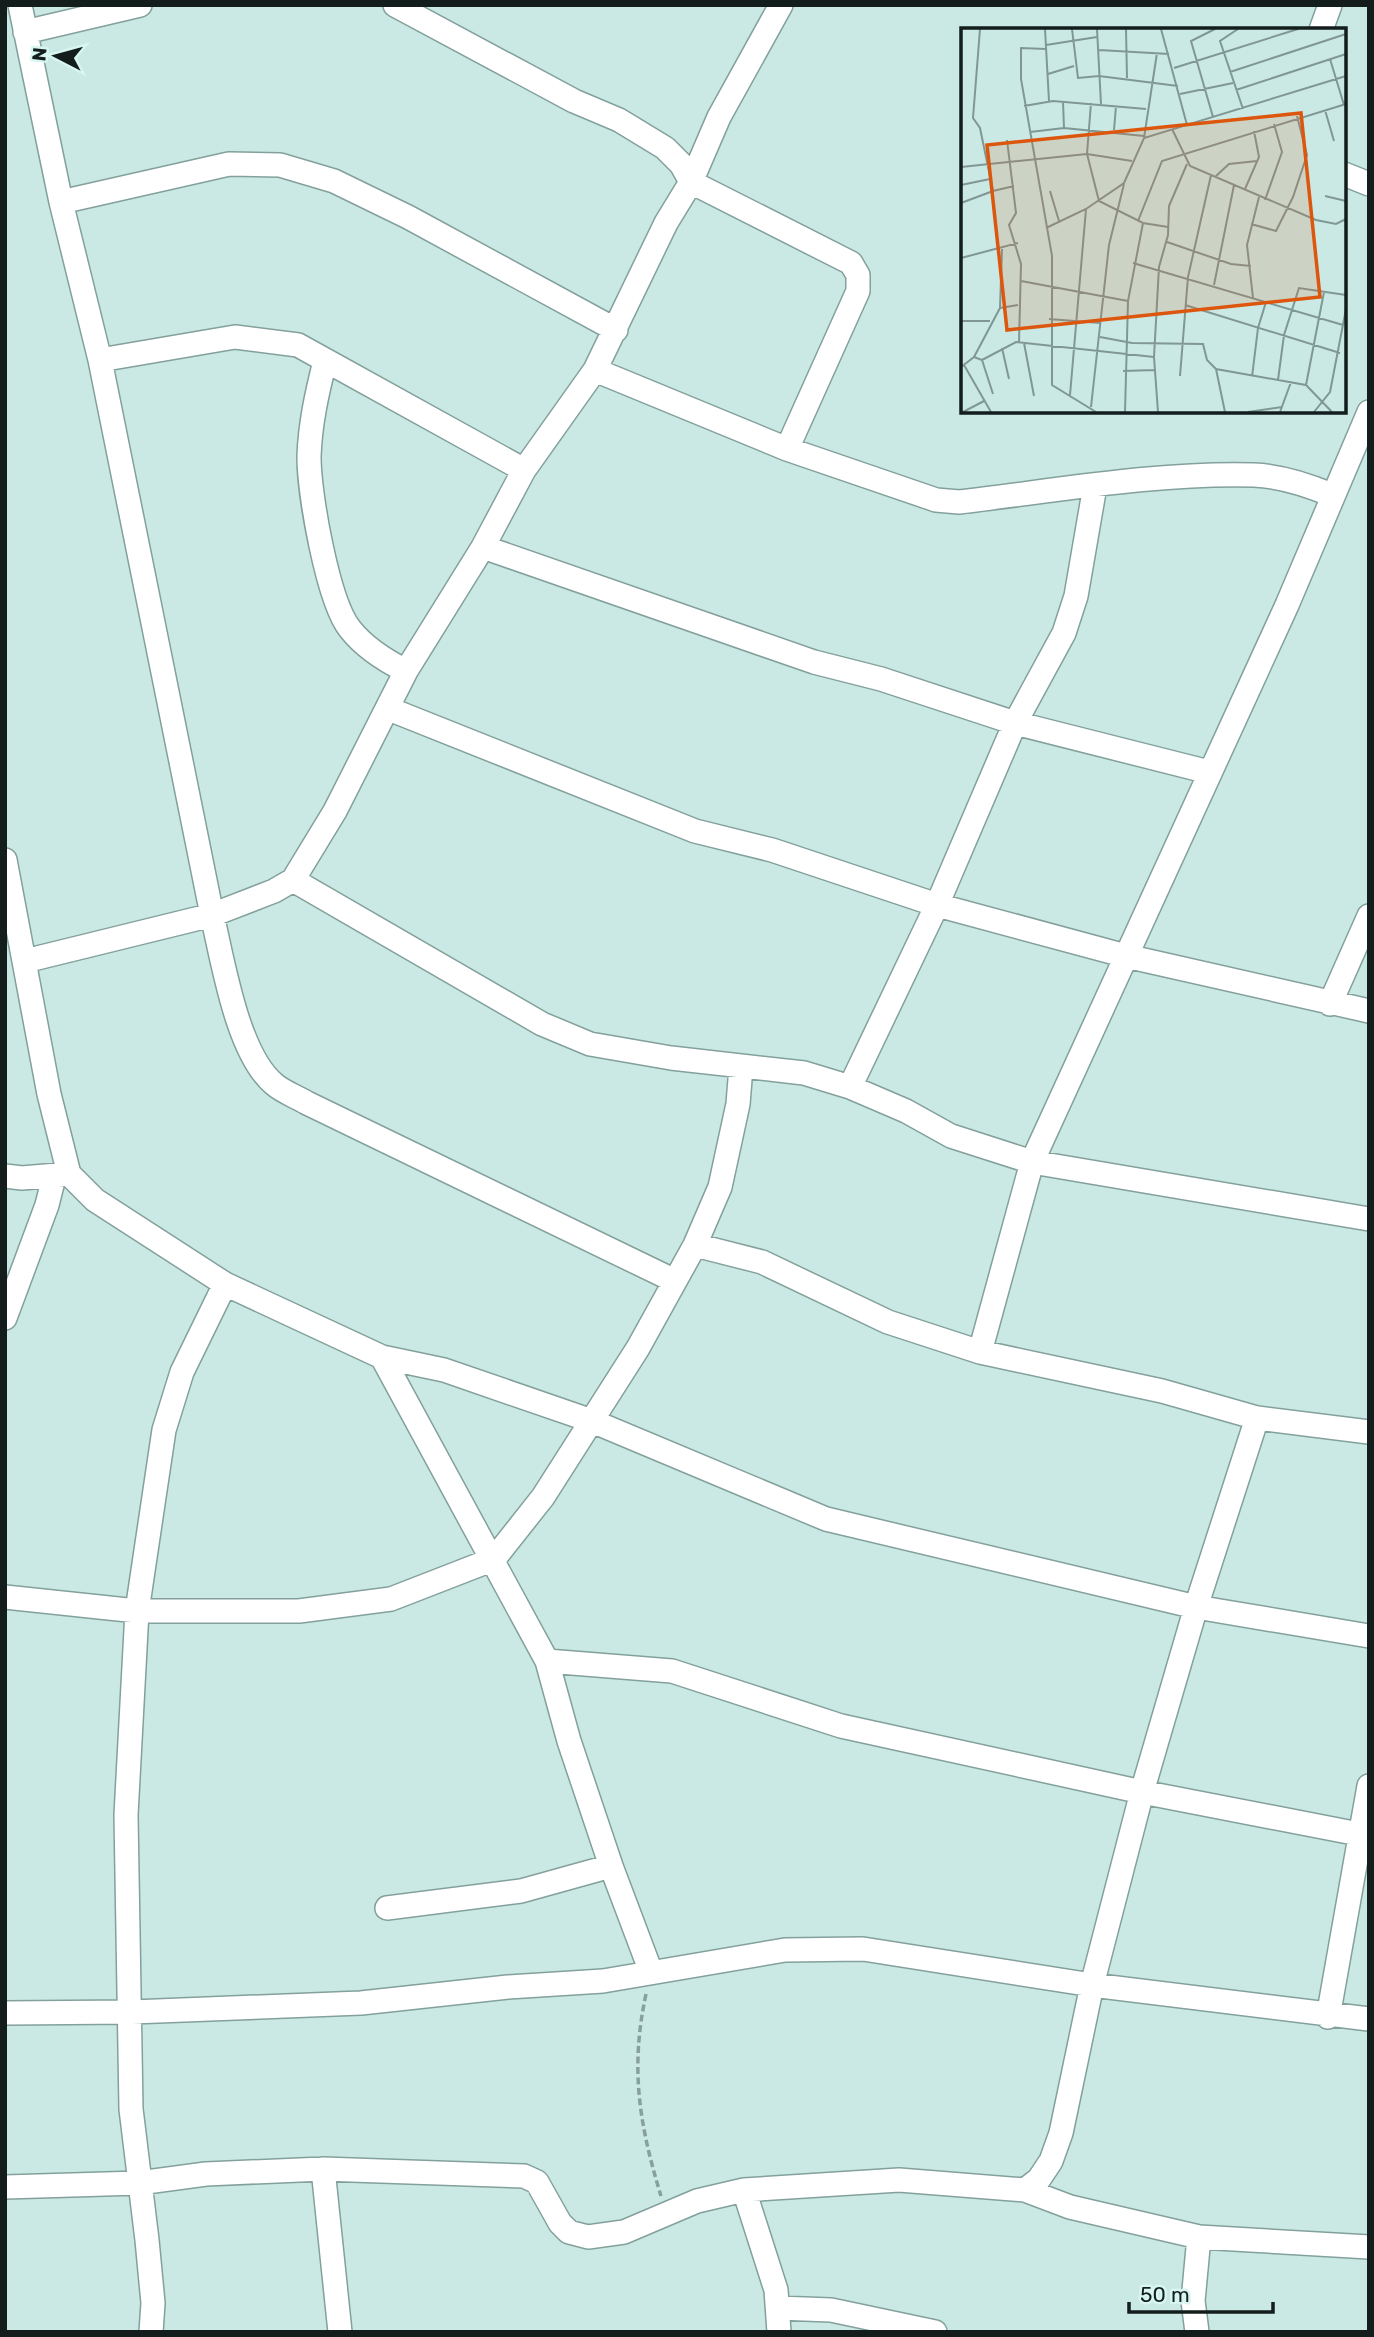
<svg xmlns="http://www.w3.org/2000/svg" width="1374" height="2337" viewBox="0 0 1374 2337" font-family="Rubik,sans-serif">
  <rect width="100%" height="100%" fill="#cae9e4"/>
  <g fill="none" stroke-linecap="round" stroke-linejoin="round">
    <defs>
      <path id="minor" d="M20,5l41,197 39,158 112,555c11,46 25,138 62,169 9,8 23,13 33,19l368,178
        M395,5l179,96 45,19 46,28 16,16 10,18 160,81 7,12v16l-71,158
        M1321,30l9,-25
        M25,32l115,-27
        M1344,174l25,10
        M61,202l168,-38 51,1 54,16 74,36 208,113
        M100,360l135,-23 63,8 226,125
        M325,361c-8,32 -15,63 -16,96 0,37 19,145 41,172 14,18 36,32 56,42
        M595,370l192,79 149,51 23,2c94,-11 202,-30 295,-27 27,1 54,10 78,20
        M483,547l331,115 67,17 134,44 194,49
        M389,709l306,122 77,19 165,55 189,51 243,55
        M5,860l44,234 20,80 26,26 130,84 157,73 165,304 22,80 42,125 40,106
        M293,880l249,144 48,20 81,14 133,15 46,14 56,24 45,25 81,26 337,57
        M25,961l187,-46 62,-24 19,-11 42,-69 71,-140 77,-124 41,-77 71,-100 71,-147 25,-41 28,-65 62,-112
        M1330,1004l39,-88
        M850,1087l87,-182 78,-182 49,-90 12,-37 19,-110
        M5,1176l17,2 47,-4
        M695,1245l67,17 126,60 92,30 182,39 95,27 112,14
        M5,1318l42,-113 7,-28
        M980,1352l52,-190 255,-557 82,-193
        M382,1357l62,13 148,51 234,98 370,88 173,29
        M5,1597l132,14h162l92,-12 103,-40 49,-62 95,-149 57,-103 25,-58 18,-83 3,-37
        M547,1661l125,10 169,55 301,66 227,44
        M387,1908l134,-17 90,-25
        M5,2013l127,-1 229,-9 147,-16 95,-6 182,-31 78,-1 229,36 277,34
        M1328,2017l41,-231
        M323,2169l17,163
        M5,2187l134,-4 67,-9 117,-5 201,7 13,6 23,41 9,9 19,5 36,-5 73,-31 47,-11 155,-10 126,10 45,17 129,30 170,10
        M744,2190l32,100 3,42
        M1025,2190l14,-11 12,-18 10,-28 31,-148 50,-193 54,-185 61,-189
        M778,2308l53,2 104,22
        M151,2332l2,-29 -6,-63 -16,-131 -5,-294 11,-204 27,-181 18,-58 43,-88
        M1197,2332l-4,-31 6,-64"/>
    </defs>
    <use href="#minor" stroke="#83a09c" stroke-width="26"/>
    <path stroke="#88a09c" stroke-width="3.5" stroke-dasharray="7 3.5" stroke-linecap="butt" d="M646,1994c-16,74 -7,130 15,202"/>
    <use href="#minor" stroke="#fff" stroke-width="23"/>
  </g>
  <g transform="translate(961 28)">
    <rect width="385" height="385" fill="#cae9e4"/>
    <path fill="none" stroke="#809794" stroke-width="2" d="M84,1l4,72M111,1l6,49 21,-2 79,10M136,1l4,75M165,1l1,49M200,1l26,96M277,1l-18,12 23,68M85,17l51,-8M85,21l-25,-1v31l31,177v129l44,27M138,22l70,4M369,31l14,46M213,40l124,-39M269,44l116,-38M87,46l26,-8M275,62l110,-36M219,66l53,-11M102,74l1,26M130,75l-4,51 12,47 44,22 25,4M63,78l29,-5 93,8M364,82l9,31M252,89l-22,-76 24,-12M211,101l18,37 126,54 20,4 10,-5M153,102l2,-24M69,104l34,-4 80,8M183,110l13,-85M46,112l9,73 -7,12 12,39 -2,79M0,139l126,-13 45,7M255,148l13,-12 28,-3M0,157l29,-6M284,161l14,-32 -5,-26M32,163l21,-5M89,163l9,30M364,168l21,5M304,172l17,-48 -8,-28M0,175l32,-12 -13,-63 -7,-10 7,-89M177,193l24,-60 184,-57M290,196l25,7 17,-34 14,-42 -10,-39M85,200l40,-19 38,-26 20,-45 202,-62M206,214l64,22 20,2M0,230l57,-15M172,235l210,62M60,253l107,20M253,257l20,-100M292,270l-6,-53 12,-48M224,277l155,48M39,280l2,-59M88,291l51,4M0,293h29M139,309l32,6 71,1 4,16 9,9 90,16 18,-93M63,315l10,53M41,320l7,31M13,329l8,3 11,34M21,332l34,-18 138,15M3,337l27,47M0,339l13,-10 26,-49 18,-3M255,341l9,43M162,343l32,-1M219,348l8,-99 23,-102M291,349l6,-49 8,-26M317,352l6,-45 15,-47 47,7M345,357l26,27M109,367l16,-186M130,379l18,-162 15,-61M2,384l21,-11M164,384l3,-111 15,-78M197,384l-4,-55 5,-90 9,-32 1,-29 18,-42M287,384l34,-5M319,384l11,-30M353,384l16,-20 16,-83"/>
    <path fill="#dd560d" fill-opacity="0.15" stroke="#dd560d" stroke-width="3.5" d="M340,85l19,184 -313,33 -20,-185z"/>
    <rect width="385" height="385" fill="none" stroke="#121d1c" stroke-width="3.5"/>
  </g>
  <rect width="1374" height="2337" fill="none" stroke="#121d1c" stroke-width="14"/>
  <g transform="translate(56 56) rotate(276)" stroke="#d7f6f1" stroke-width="5" paint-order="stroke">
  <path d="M0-5L12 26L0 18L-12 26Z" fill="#121d1c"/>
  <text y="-10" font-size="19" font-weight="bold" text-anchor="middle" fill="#121d1c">N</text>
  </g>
  <path d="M1129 2302v10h144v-10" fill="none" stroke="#121d1c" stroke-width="3.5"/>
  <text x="1140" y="2302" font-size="21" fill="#121d1c" stroke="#d7f6f1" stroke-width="5" paint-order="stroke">50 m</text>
</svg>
